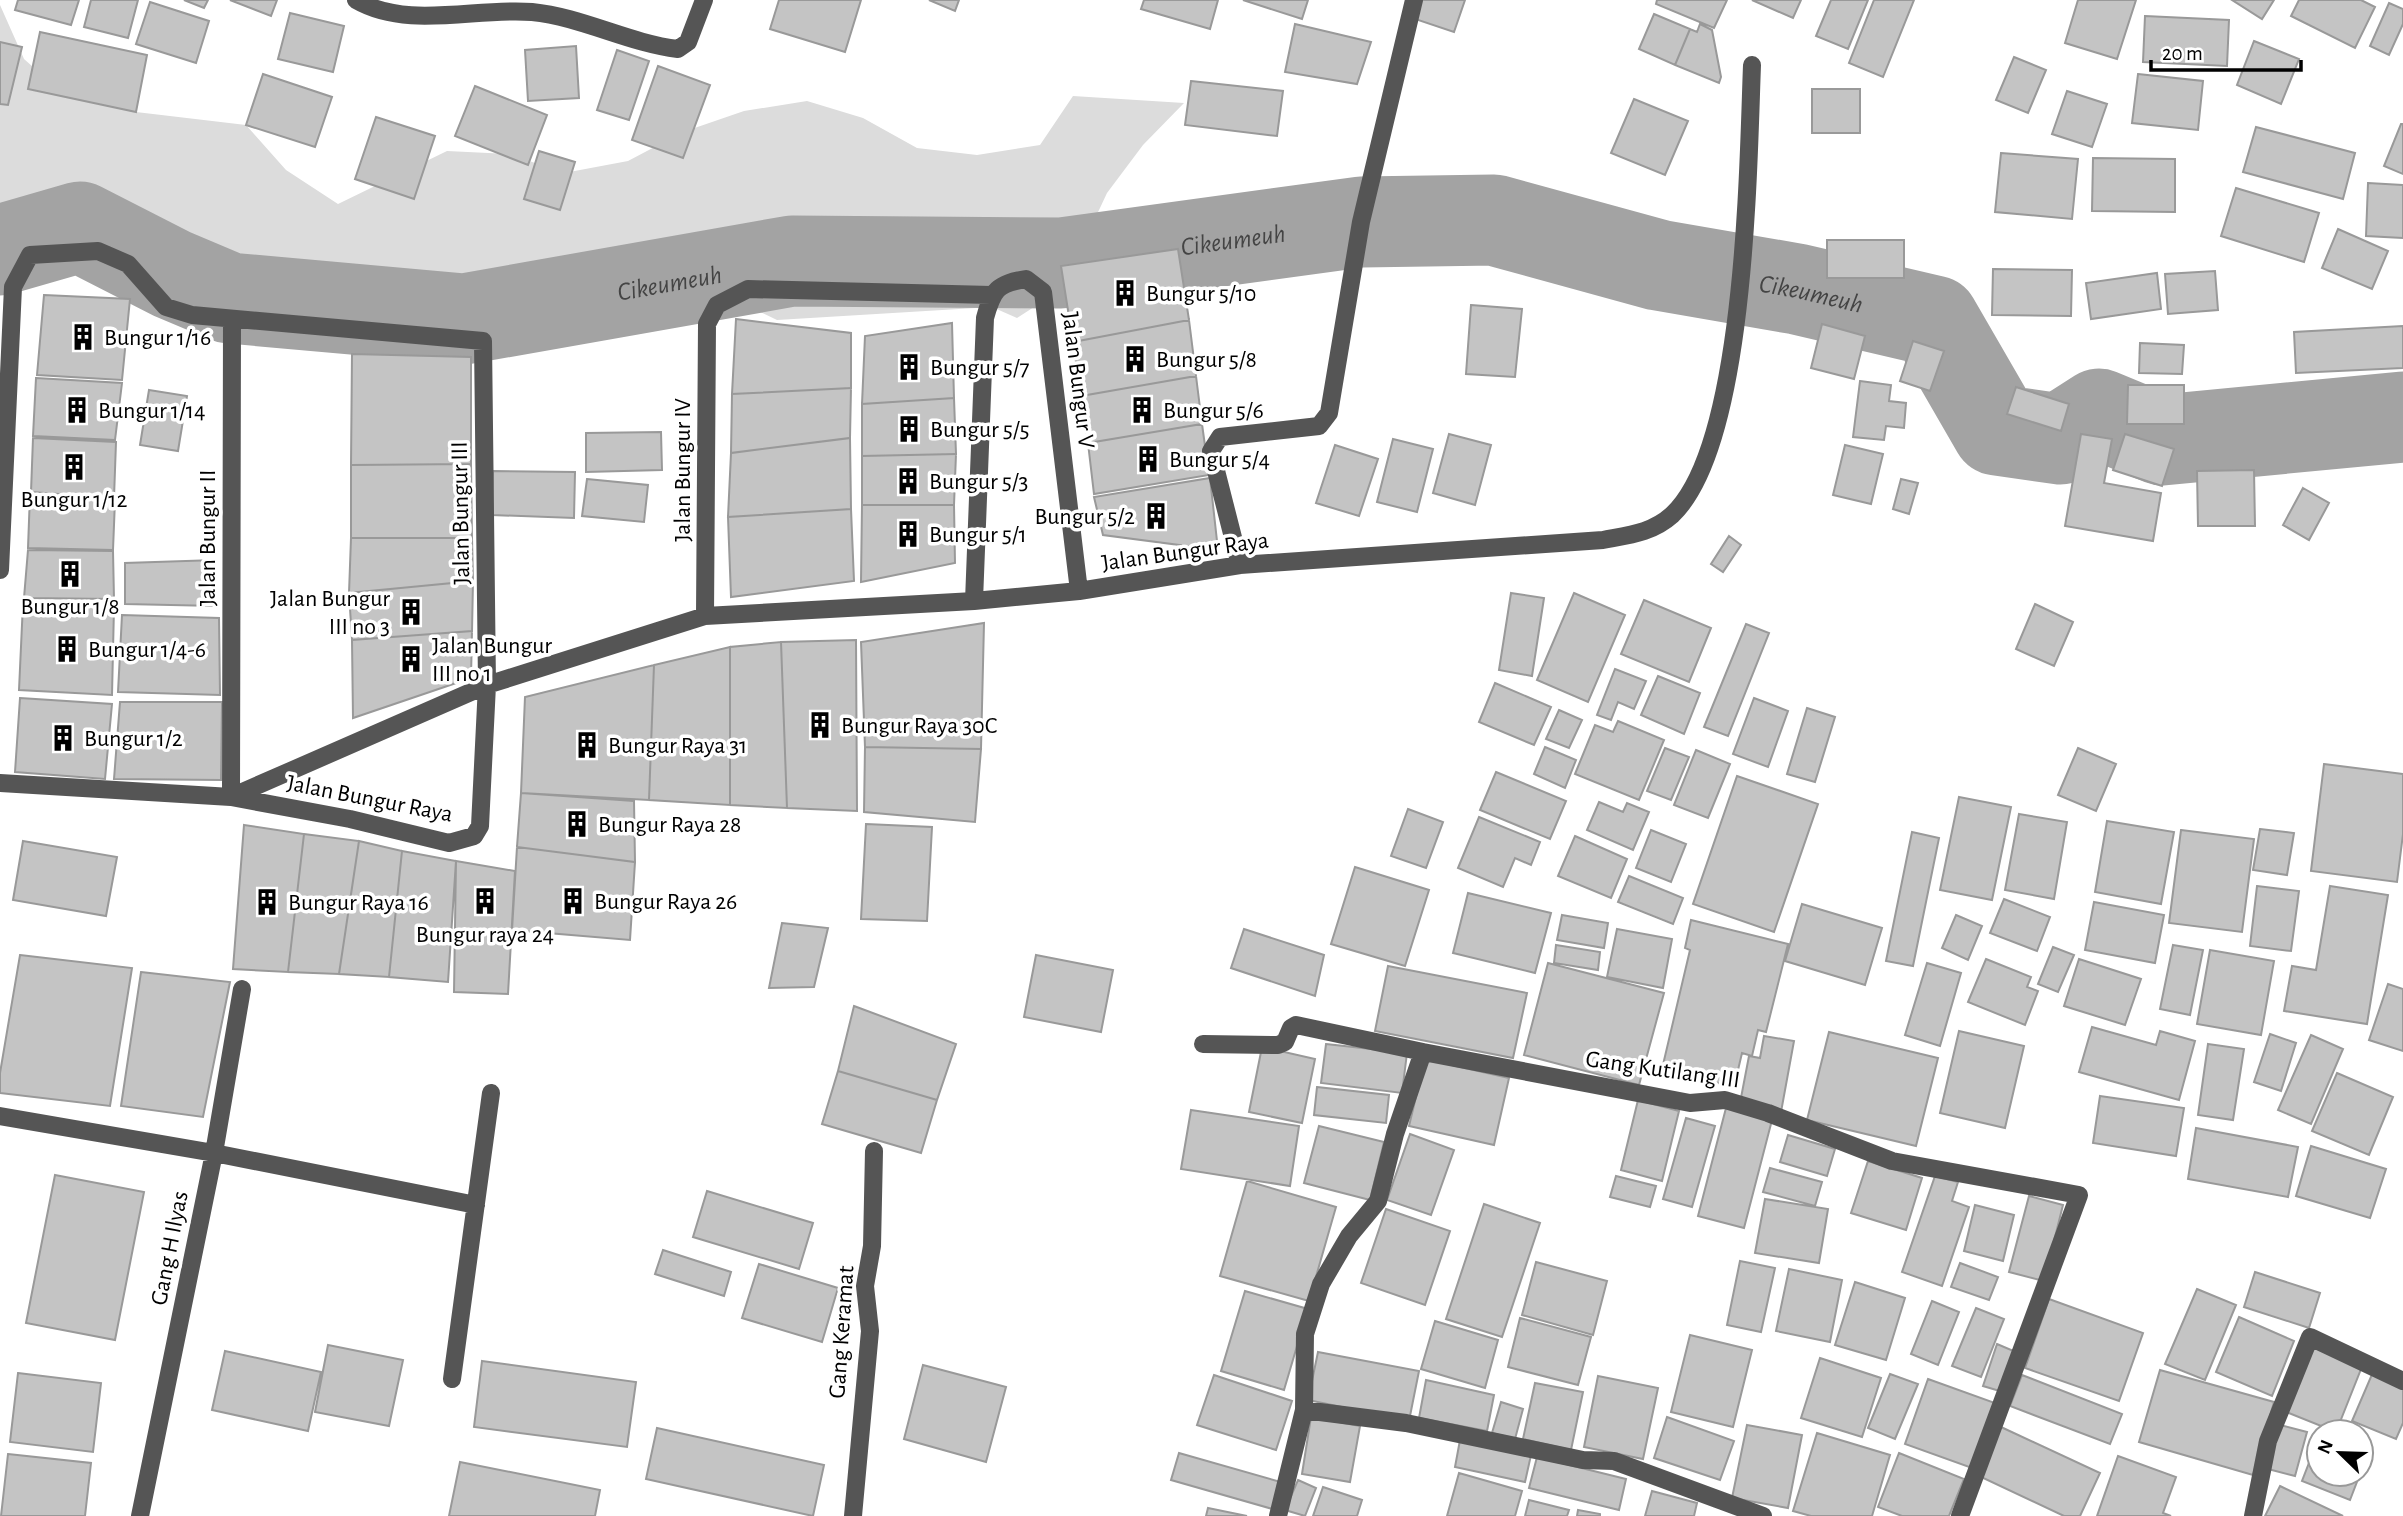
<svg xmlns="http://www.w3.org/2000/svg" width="2403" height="1516" viewBox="0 0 2403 1516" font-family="'Alegreya Sans',sans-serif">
  <rect width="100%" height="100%" fill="#fff"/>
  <path fill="#dcdcdc" d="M0,5l24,54 43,38 69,15 110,13 40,45 52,34 109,-53 62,3 55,19 64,-12 55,-29 61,-21 63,-10 56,17 54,30 60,7 63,-10 33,-49 111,7 -41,42 -36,48 -45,96 -45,29 -25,-11 -215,13 -50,-24 -54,-17 -50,22 -50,35h-54l-53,-26 -2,9 -112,2 -59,-9 -106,-7 -30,-19 -35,-37 -71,-5 -34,10 -17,41z"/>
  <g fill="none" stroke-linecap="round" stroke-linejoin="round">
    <path stroke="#a3a3a3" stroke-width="91" id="s1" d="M0,250l80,-23 92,47 57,24 235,21 328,-58 269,2 300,-41 133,-2 164,45 139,24 137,32 63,109 63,9 39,-25 63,26 241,-23"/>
  </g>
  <path fill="#c4c4c4" stroke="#999" stroke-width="2" d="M18,0h61l-8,25 -56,-15z
    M91,0h47l-10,38 -44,-11z
    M184,0h24l-4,8z
    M230,0h47l-6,16z
    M779,0h82l-16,52 -75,-23z
    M929,0h30l-4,11z
    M1144,0h74l-8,29 -69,-20z
    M1243,0h65l-6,19z
    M1422,0h43l-11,32 -39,-13z
    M1657,0h70l-13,28 -58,-24z
    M1752,0h49l-8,18z
    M1831,0h37l-20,49 -32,-13z
    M1874,0h40l-31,77 -34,-14z
    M2078,0h58l-19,59 -52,-16z
    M2232,0h42l-12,19z
    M2299,0h62l14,7 -20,41 -64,-32z
    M150,2l59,19 -13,42 -60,-19z
    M2389,3l14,6v15l-14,31 -19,-9z
    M290,13l54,13 -11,46 -55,-13z
    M1654,14l36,15 -15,36 -36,-16z
    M2145,16l84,4 -2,46 -84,-4z
    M1295,24l76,18 -14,42 -72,-12z
    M1700,24l12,6 9,47 -2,6 -44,-18 15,-36 7,3z
    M40,32l107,23 -11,57 -108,-23z
    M2254,41l45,18 -18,45 -44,-19z
    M0,42l22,5 -14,58 -8,-1z
    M576,46l3,52 -51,3 -3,-51z
    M617,50l32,11 -20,59 -32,-10z
    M2014,57l32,13 -18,43 -32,-13z
    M658,66l52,19 -27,73 -51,-18z
    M263,74l69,23 -17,50 -69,-22z
    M2138,74l65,7 -5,49 -66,-7z
    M1191,81l92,10 -6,45 -92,-11z
    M475,86l72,29 -19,50 -73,-29z
    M1812,89h48v44h-48z
    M2067,91l40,13 -15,43 -40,-13z
    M1634,99l54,22 -23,54 -54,-22z
    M376,117l59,19 -21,63 -59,-20z
    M2401,124h2v50l-19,-8z
    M2256,127l99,26 -12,46 -100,-27z
    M539,151l36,11 -15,48 -36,-11z
    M2001,153l77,6 -6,60 -77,-7z
    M2093,158l82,1v53l-83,-1z
    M2368,183l35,2v53l-37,-2z
    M2236,188l83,25 -15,49 -83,-26z
    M2338,229l50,22 -16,38 -50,-21z
    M1827,240h77v38h-77z
    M1178,249l11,71 -116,22 -12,-76z
    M1993,269l79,1 -1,46 -79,-1z
    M2215,271l3,39 -50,4 -3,-40z
    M2157,273l4,36 -70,10 -5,-36z
    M44,295l86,4 -8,81 -85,-5z
    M1471,305l51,4 -7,68 -49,-3z
    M736,319l115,14v55l-119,6z
    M1189,320l7,56 -115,20 -8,-54z
    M952,323l2,75 -92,6 3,-68z
    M1822,324l43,12 -11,43 -43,-11z
    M2403,326v42l-107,5 -2,-41z
    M1913,341l31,10 -14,40 -30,-10z
    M2140,343l44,2 -2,29 -43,-1z
    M352,354l119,3v107l-120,1z
    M1196,376l6,48 -114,19 -7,-47z
    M36,378l86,5 -7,57 -82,-4z
    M1860,381l31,4 -2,16 17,2 -2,25 -18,-2 -2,14 -31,-3z
    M2128,385h56v39h-57z
    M2016,387l53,17 -8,27 -54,-17z
    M851,388l-1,50 -119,15 1,-59z
    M149,390l38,6 -9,55 -38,-6z
    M954,398l2,56 -94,2v-52z
    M1202,424l7,51 -115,19 -6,-51z
    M661,432l1,38 -76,2v-39z
    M1449,434l42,11 -16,60 -42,-12z
    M2081,434l31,5 -8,44 57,10 -8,48 -88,-15z
    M2125,434l49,15 -12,37 -49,-16z
    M33,438l83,4 -2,56 -83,-6z
    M850,438l1,71 -123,8 3,-64z
    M1393,439l40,10 -16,63 -40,-10z
    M1335,445l43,14 -19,57 -43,-13z
    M1845,445l38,9 -12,50 -38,-9z
    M956,454l-2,51h-92v-49z
    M471,464l1,74h-121v-73z
    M2254,470l1,56h-57l-1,-55z
    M493,471l82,1 -1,46 -82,-3z
    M1210,478l8,72 -115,-15 -9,-38z
    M587,479l61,6 -4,37 -62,-6z
    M1901,479l17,4 -9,31 -16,-5z
    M2303,488l26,15 -20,37 -26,-15z
    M30,494l85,6 -2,50 -85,-2z
    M862,505h92l1,58 -94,19z
    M851,509l3,72 -123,16 -3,-80z
    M1729,536l12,9 -18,27 -12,-8z
    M351,538h121l1,43 -124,12z
    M28,550l85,1 1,48 -90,-1z
    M216,560v46l-91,-2v-41z
    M473,581l-1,50 -120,9 -3,-47z
    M1511,593l33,5 -12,78 -33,-6z
    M1574,593l51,22 -37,87 -51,-22z
    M1644,600l67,28 -22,54 -68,-28z
    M23,603l91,4 -2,88 -93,-5z
    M2035,604l38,18 -19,44 -38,-17z
    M122,615l97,3 1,77 -102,-3z
    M984,623l-3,126 -116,-2 -4,-105z
    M1746,624l23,9 -41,103 -24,-9z
    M472,631l-1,47 -118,40 -1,-78z
    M856,640l1,171 -70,-3 -6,-166z
    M781,642l6,166 -57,-3v-158z
    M730,647v158l-81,-5 5,-135z
    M654,665l-5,135 -128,-7 4,-96z
    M1615,669l31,12 -12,28 -16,-7 -7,18 -14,-5z
    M1658,676l42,17 -16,41 -43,-19z
    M1495,683l56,24 -17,38 -55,-23z
    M20,698l92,6 -7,75 -90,-7z
    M1754,698l34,13 -20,56 -35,-13z
    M120,702h102l-1,78 -107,-1z
    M1807,708l28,9 -20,65 -28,-8z
    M1559,710l23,10 -13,28 -23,-9z
    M1618,721l46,19 -25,60 -64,-26 20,-49 18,7z
    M865,747l116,2 -6,73 -111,-10z
    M1545,747l31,13 -11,28 -31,-14z
    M1665,748l24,9 -18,43 -24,-9z
    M2078,748l38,16 -20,47 -38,-16z
    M1696,750l34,14 -22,54 -34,-13z
    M2324,764l79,10v60l-6,48 -86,-11z
    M1496,772l70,29 -16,38 -70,-29z
    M1737,776l81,28 -44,128 -81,-28z
    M521,793l113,8 1,61 -118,-15z
    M1959,797l52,10 -19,93 -52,-10z
    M1599,802l24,10 4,-9 22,9 -16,38 -46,-20z
    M1408,809l35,13 -17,46 -35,-12z
    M2019,814l48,8 -13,77 -49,-9z
    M1479,817l61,25 -9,23 -16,-7 -12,29 -45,-19z
    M2107,821l67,11 -13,72 -66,-12z
    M866,824l66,3 -5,94 -66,-2z
    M244,825l60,9 -16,138 -55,-3z
    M2260,829l34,4 -7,42 -34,-5z
    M1651,830l35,14 -15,38 -35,-14z
    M2181,830l73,9 -12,93 -73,-9z
    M1912,832l27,6 -26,128 -27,-5z
    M304,834l55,7 -20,133 -51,-2z
    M1575,836l52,23 -16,39 -53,-22z
    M23,841l94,16 -11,59 -93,-16z
    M359,841l43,10 -13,126 -50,-3z
    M517,847l118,15 -5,78 -118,-10z
    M402,851l54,10 -8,121 -59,-5z
    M456,861l59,10 -7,123 -54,-2z
    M1355,867l74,23 -24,76 -74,-22z
    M1629,876l54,22 -10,26 -55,-22z
    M2257,886l42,5 -8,60 -41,-5z
    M2330,886l58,9 -21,129 -83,-13 8,-45 24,4z
    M1468,893l83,20 -16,60 -82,-20z
    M2004,899l46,18 -13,34 -47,-18z
    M2094,902l70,13 -9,48 -70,-13z
    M1802,904l80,24 -17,57 -80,-24z
    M1562,915l46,8 -4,25 -47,-8z
    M1956,915l26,11 -14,34 -26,-12z
    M1691,920l97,24 -22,88 -8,-2 -6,26 -10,-3 -8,34 -72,-18 28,-119 -5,-2z
    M782,923l46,5 -14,59 -45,1z
    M1244,929l80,26 -9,41 -84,-28z
    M1617,929l55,10 -9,49 -56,-11z
    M1556,945l44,7 -2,18 -44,-7z
    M2173,945l30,5 -13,65 -30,-6z
    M2053,947l21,8 -16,37 -20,-8z
    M2210,950l64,11 -13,74 -64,-11z
    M20,955l112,13 -22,138 -110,-13v-20z
    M1036,955l77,15 -12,62 -77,-15z
    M1986,959l45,18 -4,10 11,4 -13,34 -57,-23z
    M2079,959l62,20 -16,46 -61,-19z
    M1548,963l116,30 -25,92 -115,-30z
    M1927,963l34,10 -21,73 -35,-11z
    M1388,966l139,27 -14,65 -138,-27z
    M141,972l89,10 -27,135 -82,-11z
    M2388,984l15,5v62l-34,-11z
    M854,1006l102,38 -19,56 -99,-29z
    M2092,1027l64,18 4,-14 35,10 -16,59 -100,-28z
    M1959,1031l65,15 -19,82 -65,-15z
    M1829,1032l109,26 -22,88 -109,-26z
    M2270,1034l26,9 -15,48 -27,-9z
    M2311,1035l32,14 -32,75 -33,-14z
    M1764,1036l30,5 -13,71 -41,-9 9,-47 11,2z
    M1326,1044l81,9 -5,40 -81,-10z
    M2208,1044l36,5 -11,71 -35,-5z
    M1262,1047l53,12 -13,64 -53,-11z
    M1425,1059l84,19 -15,67 -85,-19z
    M838,1071l99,29 -16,53 -99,-29z
    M2337,1073l56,24 -24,58 -57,-24z
    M1317,1087l72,8 -3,28 -72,-8z
    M2100,1096l84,12 -8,48 -83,-13z
    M1638,1100l41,11 -17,70 -41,-11z
    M1726,1108l46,12 -28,108 -46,-12z
    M1191,1110l108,16 -9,60 -109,-17z
    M1686,1118l29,8 -23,81 -29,-8z
    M1319,1126l65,16 -14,58 -66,-17z
    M2196,1128l102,19 -10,50 -100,-18z
    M1410,1134l44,16 -23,65 -44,-15z
    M1788,1135l47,14 -8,27 -47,-14z
    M2311,1146l75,23 -16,49 -74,-22z
    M1868,1161l54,17 -16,52 -55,-17z
    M1770,1168l52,14 -7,24 -52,-14z
    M55,1175l89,17 -29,148 -89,-17z
    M1616,1176l40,10 -6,21 -40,-10z
    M1935,1176l23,6 -6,19 17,6 -27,79 -40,-14z
    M1247,1181l89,26 -27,94 -89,-25z
    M707,1191l106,32 -14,46 -106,-32z
    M2029,1196l34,9 -19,76 -35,-9z
    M1765,1199l63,10 -9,54 -64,-10z
    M1484,1204l56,19 -38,114 -56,-18z
    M1975,1205l39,10 -11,46 -39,-10z
    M1386,1209l64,22 -25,74 -64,-22z
    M663,1250l68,22 -7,24 -69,-22z
    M1740,1261l35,7 -14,64 -34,-7z
    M1536,1262l71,19 -14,54 -71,-20z
    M1960,1263l38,14 -9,23 -38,-13z
    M759,1264l79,24 -16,54 -80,-24z
    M1789,1269l53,11 -12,62 -54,-11z
    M2255,1272l65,21 -11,35 -65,-21z
    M1855,1282l50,16 -19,62 -51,-15z
    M2197,1289l39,16 -31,75 -40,-16z
    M1245,1291l63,18 -24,81 -63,-19z
    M2049,1299l94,34 -24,68 -94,-33z
    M1932,1301l27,11 -21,53 -27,-11z
    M1976,1308l28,11 -23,58 -29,-11z
    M2239,1317l55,24 -22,55 -56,-24z
    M1520,1318l71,19 -13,48 -70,-18z
    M1435,1321l63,19 -13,48 -64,-19z
    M1690,1335l62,15 -19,77 -62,-15z
    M1997,1344l19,8 -13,40 -20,-6z
    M2312,1344l51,20 -27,68 -52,-21z
    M328,1345l75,15 -14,66 -74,-14z
    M225,1351l96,21 -13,59 -96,-21z
    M1318,1352l101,19 -10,50 -101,-21z
    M1820,1358l61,20 -19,59 -61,-19z
    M482,1361l154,21 -9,65 -153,-20z
    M923,1365l83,22 -20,75 -82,-23z
    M2160,1370l114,32 -21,73 -114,-33z
    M2373,1372l30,13v38l-7,16 -44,-18z
    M18,1373l83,10 -8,69 -83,-10z
    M1890,1374l28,10 -23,55 -27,-11z
    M1214,1375l78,26 -16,49 -79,-25z
    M2022,1375l100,39 -12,30 -100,-38z
    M1598,1376l60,12 -15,71 -59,-12z
    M1928,1379l67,24 -23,65 -67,-24z
    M1426,1380l68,15 -7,36 -68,-13z
    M1535,1383l48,9 -12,58 -48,-11z
    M1501,1402l22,7 -8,30 -23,-6z
    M1311,1417l49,9 -10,56 -48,-8z
    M1667,1417l67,24 -14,39 -66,-22z
    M1747,1425l55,10 -14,73 -56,-10z
    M2280,1425l27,7 -12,44 -27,-7z
    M2001,1427l99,46 -20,43h-16l-85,-40z
    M657,1428l167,37 -11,51 -167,-37z
    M1817,1433l73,22 -18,61h-61l-18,-5z
    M2319,1437v37h41l-10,26 -48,-19z
    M1460,1440l71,15 -6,27 -70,-15z
    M2361,1445l9,3 -9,22z
    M1179,1453l105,30 -8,27 -105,-30z
    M1899,1453l65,26 -15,37h-47l-24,-9z
    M8,1454l83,9 -6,53h-84z
    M2118,1456l58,21 -13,36 8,3h-74z
    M1537,1457l89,22 -7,31 -90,-22z
    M460,1462l140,28 -5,26h-146z
    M1459,1473l63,18 -7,25h-68z
    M1298,1480l18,8 -11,28 -20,-6z
    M2280,1486l63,30h-78z
    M1323,1487l39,13 -5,16h-44z
    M1652,1491l45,12 -3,13h-49z
    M1529,1500l40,10 -2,6h-42z
    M1208,1508l39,8h-41z
    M1578,1510l22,4v2h-23z"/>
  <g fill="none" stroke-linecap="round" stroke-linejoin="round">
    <path stroke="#555" stroke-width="18" d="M356,0c52,30 120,7 176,12 50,5 96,31 146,37l10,-7 16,-42
      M1240,565l-29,-114 9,-14 99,-11 10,-13 32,-191 53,-222
      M0,570l13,-283 17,-32 68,-4 30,13 38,43 26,8 291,26 4,344 -7,141 -6,10 -25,7 -99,-24 -119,-22 1,-476
      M974,601l11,-283c8,-29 12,-34 41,-39l17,13 36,299
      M705,616l2,-292 10,-19 31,-16 243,6
      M0,783l231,14 256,-112 218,-69 269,-15 105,-10 161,-26 363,-25c26,-5 49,-7 69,-25 74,-69 76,-348 80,-450
      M1203,1044l75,1 7,-3 6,-14 5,-3 127,27
      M0,1116l214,37 262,52
      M452,1379l39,-286
      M1304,1410l102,13 177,37 31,1 149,55
      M140,1516l74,-363 28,-164
      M853,1516l17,-185 -5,-45 7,-40 2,-95
      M1278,1516l26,-106 1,-76 16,-50 28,-48 29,-35 17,-67 28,-82 267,51 35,-3 43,13 124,48 187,34 -119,321
      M2253,1516l15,-75 42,-104 93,44"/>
  </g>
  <defs>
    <symbol id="building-bare" viewBox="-9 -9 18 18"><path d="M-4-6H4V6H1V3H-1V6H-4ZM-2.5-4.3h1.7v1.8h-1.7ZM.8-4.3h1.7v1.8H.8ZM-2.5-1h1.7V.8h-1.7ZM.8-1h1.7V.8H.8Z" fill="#000" stroke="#fff" stroke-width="2.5" paint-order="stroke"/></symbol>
  </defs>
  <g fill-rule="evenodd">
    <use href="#building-bare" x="1106" y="274" width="38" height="38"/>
    <use href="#building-bare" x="64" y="318" width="38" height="38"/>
    <use href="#building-bare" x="1116" y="340" width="38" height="38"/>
    <use href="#building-bare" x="890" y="348" width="38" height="38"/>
    <use href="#building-bare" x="58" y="391" width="38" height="38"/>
    <use href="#building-bare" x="1123" y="391" width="38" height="38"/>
    <use href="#building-bare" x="890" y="410" width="38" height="38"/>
    <use href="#building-bare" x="1129" y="440" width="38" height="38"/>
    <use href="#building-bare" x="55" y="448" width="38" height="38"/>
    <use href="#building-bare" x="889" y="462" width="38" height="38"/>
    <use href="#building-bare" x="1137" y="497" width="38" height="38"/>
    <use href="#building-bare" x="889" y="515" width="38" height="38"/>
    <use href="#building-bare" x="51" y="555" width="38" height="38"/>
    <use href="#building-bare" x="392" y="593" width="38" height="38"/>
    <use href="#building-bare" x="48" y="630" width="38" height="38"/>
    <use href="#building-bare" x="392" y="640" width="38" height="38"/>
    <use href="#building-bare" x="801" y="706" width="38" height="38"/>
    <use href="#building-bare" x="44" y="719" width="38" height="38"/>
    <use href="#building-bare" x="568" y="726" width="38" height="38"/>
    <use href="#building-bare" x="558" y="805" width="38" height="38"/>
    <use href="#building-bare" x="466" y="882" width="38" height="38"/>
    <use href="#building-bare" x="554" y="882" width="38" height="38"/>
    <use href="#building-bare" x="248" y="883" width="38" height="38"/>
  </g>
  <g text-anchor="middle" stroke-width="7" stroke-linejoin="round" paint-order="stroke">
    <g font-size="24" fill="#000" stroke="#fff" text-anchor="start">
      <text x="1146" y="301">Bungur 5/10</text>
      <text x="104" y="345">Bungur 1/16</text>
      <text x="1156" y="367">Bungur 5/8</text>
      <text x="930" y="375">Bungur 5/7</text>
      <text x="98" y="418">Bungur 1/14</text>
      <text x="1163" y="418">Bungur 5/6</text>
      <text x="930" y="437">Bungur 5/5</text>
      <text x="1169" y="467">Bungur 5/4</text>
      <text x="929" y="489">Bungur 5/3</text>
      <text x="74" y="507" text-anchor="middle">Bungur 1/12</text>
      <text x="1135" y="524" text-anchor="end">Bungur 5/2</text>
      <text x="929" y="542">Bungur 5/1</text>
      <text x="390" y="606" text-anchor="end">Jalan Bungur<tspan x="390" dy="28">III no 3</tspan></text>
      <text x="70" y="614" text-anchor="middle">Bungur 1/8</text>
      <text x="432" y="653">Jalan Bungur<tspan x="432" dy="28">III no 1</tspan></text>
      <text x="88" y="657">Bungur 1/4-6</text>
      <text x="841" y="733">Bungur Raya 30C</text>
      <text x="84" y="746">Bungur 1/2</text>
      <text x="608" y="753">Bungur Raya 31</text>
      <text x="598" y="832">Bungur Raya 28</text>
      <text x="594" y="909">Bungur Raya 26</text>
      <text x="288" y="910">Bungur Raya 16</text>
      <text x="485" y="942" text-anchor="middle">Bungur raya 24</text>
    </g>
    <g font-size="24" fill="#000" stroke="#fff">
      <text transform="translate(1079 380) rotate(83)" y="8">Jalan Bungur V</text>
      <text transform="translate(682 470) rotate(-90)" y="8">Jalan Bungur IV</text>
      <text transform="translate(460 513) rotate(-91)" y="8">Jalan Bungur III</text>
      <text transform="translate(207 538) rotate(-90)" y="8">Jalan Bungur II</text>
      <text transform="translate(1185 551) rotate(-8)" y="8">Jalan Bungur Raya</text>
      <text transform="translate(370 798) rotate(11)" y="8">Jalan Bungur Raya</text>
      <text transform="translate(1663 1069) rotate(8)" y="8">Gang Kutilang III</text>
      <text transform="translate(169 1248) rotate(-79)" y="8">Gang H Ilyas</text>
      <text transform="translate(841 1332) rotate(-86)" y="8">Gang Keramat</text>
    </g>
    <g font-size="26" font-style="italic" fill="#444" stroke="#fff">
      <text dy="9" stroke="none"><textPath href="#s1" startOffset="1260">Cikeumeuh</textPath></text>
      <text dy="9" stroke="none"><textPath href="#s1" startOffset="693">Cikeumeuh</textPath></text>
      <text dy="9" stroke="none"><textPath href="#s1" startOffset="1848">Cikeumeuh</textPath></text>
    </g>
  </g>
  <g transform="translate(2340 1453) rotate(293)"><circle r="33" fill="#ffffff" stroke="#999999" stroke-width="2"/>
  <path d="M0-5L12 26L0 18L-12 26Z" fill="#000000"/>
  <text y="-10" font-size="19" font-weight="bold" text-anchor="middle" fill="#000000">N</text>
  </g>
  <path d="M2151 60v10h150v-10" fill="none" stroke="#000000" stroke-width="3.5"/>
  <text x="2162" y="60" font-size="21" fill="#000000" stroke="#ffffff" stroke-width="5" paint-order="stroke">20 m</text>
</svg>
